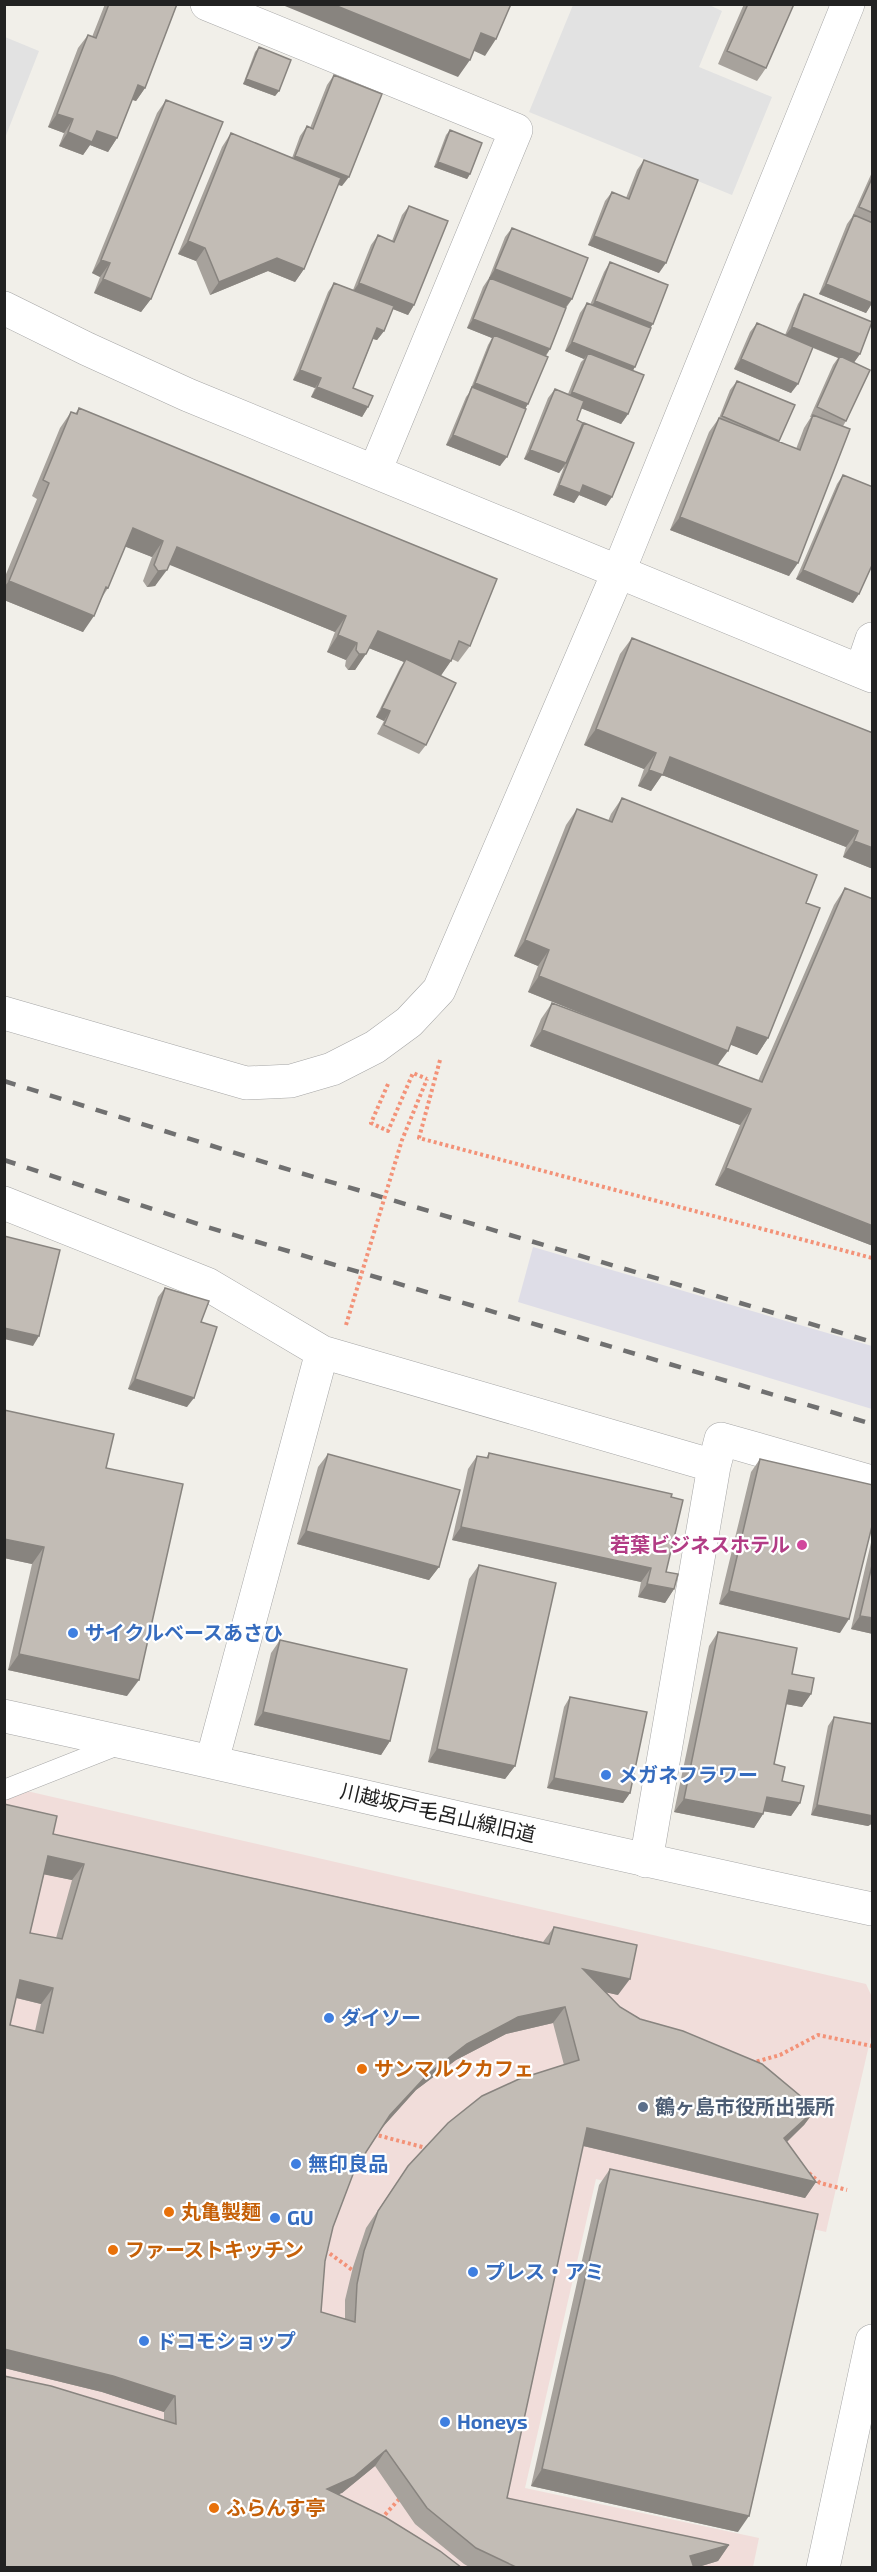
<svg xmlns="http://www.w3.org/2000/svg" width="877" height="2572" viewBox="0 0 877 2572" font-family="'Exo 2','Noto Sans JP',sans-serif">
  <rect width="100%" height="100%" fill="#f1efe9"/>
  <path fill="#f1ddda" d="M5,1786l861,198 6,13v35l-46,200 -230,-53 -71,309 234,50 -6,29 -748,1z"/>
  <path fill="#e2e2e2" d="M707,4l15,7 -23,56 73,30 -40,98 -203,-83 44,-107z
    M5,37l34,14 -34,87z"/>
  <path fill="#dedde7" d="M533,1247l339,99v63l-354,-107z"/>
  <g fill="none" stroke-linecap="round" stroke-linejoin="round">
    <defs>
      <path id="service" d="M4,1790l119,-47"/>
      <path id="minor" d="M207,4l309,126 -141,341
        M861,671l11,-32
        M4,1013l242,70 45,-2 41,-12 43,-22 34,-25 30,-32 179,-417
        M4,1203l203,81 115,68 392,114 -68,395
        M714,1466l7,-27 151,43
        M212,1761l110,-409"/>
      <path id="tertiary" d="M4,308l83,41 101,46 684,281
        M618,573l230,-569
        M4,1716c290,63 578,132 868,193
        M823,2568l49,-227"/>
    </defs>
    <use href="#service" stroke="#a6a6a6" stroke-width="21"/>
    <use href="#minor" stroke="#a6a6a6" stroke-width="34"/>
    <use href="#tertiary" stroke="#a6a6a6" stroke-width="34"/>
    <path stroke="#f39278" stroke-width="4" stroke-dasharray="3 3" stroke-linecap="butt" d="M440,1060l-21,78 453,120
      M388,1084l-17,39 17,8 25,-58 14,6
      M751,2063l29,-8 38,-20 54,11
      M373,2134l57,15
      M809,2173l11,10 27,7
      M325,2250l30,22
      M381,2519l21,-23"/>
    <use href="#service" stroke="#fff" stroke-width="20"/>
    <use href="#minor" stroke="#fff" stroke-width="33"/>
    <use href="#tertiary" stroke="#fff" stroke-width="33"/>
    <path stroke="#707070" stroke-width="4.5" stroke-dasharray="12 12" stroke-linecap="butt" d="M4,1081l276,86 592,175
      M4,1160l203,67 665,197"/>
    <path stroke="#f39278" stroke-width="4" stroke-dasharray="3 3" stroke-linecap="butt" d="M346,1325l56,-185 25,-61"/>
  </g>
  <path fill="#a7a29c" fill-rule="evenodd" d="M105,4h72l-32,84 -9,13 -4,-1 -15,38 -9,14 -18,-7 -7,10 -24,-9 5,-13 -16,-6 30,-79 10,-13 4,2z
    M744,4h50l-28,64 -9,13 -39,-17z
    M259,47l20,44 -4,5 -32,-12 12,-32z
    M334,75l8,111 -4,-1 -34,84 -9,13 -27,-11 -58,24 -14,-34 -18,-7 44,-107 9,-14 61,25 8,-22 7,-10 3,2 17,-43z
    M166,100l-15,199 -10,13 -47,-19 6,-16 -8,-4 65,-160z
    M450,130l20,44 -3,5 -33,-12 12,-32z
    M644,160l15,113 -71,-28 17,-44 7,-9 14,6 11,-28z
    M873,170v132l-7,11 -47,-19 28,-70 5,-7z
    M409,206l5,99 -6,10 -15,-6 -9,22 -7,9 -4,-1 -20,49 15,19 -6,10 -51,-20 4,-9 -22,-8 35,-88 6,-9 19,7 18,-45 7,-10 14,6 10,-26z
    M512,228l60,71 -6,9 -16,41 -4,7 -21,53 -25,57 -54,-21 20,-48 3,-4 19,-48 4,-7 -25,-10 16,-41 6,-9 16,-41z
    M610,262l40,66 -17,43 -5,43 -7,10 -40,-16 -4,12 3,9 4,-6 22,83 -27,-11 -5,8 -21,-8 11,-28 -5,6 -35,-14 24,-61 7,-9 13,5 13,-32 3,-3 -19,-8 15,-38 7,-10 3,2 14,-33z
    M804,294l56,60 -6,8 -8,59 -3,5 -54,150 -119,-46 39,-98 10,-14 11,-28 7,-9 58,24 -17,37 18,7 8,-21 7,-11h-1l23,-52 5,-7 -25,-10 -22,45 -57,-24 16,-37 7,-9 28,12 13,-31z
    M79,408l391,238 -12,16 -6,-3 -11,16 -15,70 -7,9 -42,-20 7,-13 -8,-4 24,-49 4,-6 -35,-14 -14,22h-7l-3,-4 1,-6 -19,-8 8,-20 -166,-68 -14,22 -8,1 -4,-6 9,-24 -27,-11 -17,42 -7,11 -18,33 -79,-32v-21l33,-80 -5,-3 28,-68 11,-16 4,2z
    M843,475l10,128 -57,-24 41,-95z
    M632,638l241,95v136l-30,-12 3,-10 -184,-72 -11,16 -13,-5 6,-17 -60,-24 36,-91z
    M622,798l184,105 -38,135 -11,17 -27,-11 -12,21 40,16 76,-176 11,-17 28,358 -158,-61 25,-60 -210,-79 11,-27 11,-16 48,18 -72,-29 10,-26 -24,-10 52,-131 11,-16 31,12 3,-7z
    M165,1288l36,34 -14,85 -59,-18 30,-92z
    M4,1410l102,58 21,228 -119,-26 24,-106 -28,-6z
    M489,1453l182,44 -5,75 8,17 -9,14 -27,-6 3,-15 -189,-42 16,-71 9,-13 9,2z
    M328,1454l111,113 -10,13 -132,-36 21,-77z
    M760,1459l80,174 -121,-29 32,-132z
    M873,1534v100l-22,-5z
    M479,1565l36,201 -10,13 -77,-17 41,-183z
    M718,1632l74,42 19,20 -9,13 -16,-3 -12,60 8,17 18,22 -9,13 -27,-5 -1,3 -9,14 -80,-16 35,-166z
    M280,1640l110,101 -9,14 -127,-30 17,-72z
    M570,1697l60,96 -7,10 -76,-15 17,-81z
    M834,1717l39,7v99l-5,3 -57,-11 17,-89z
    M4,1804l49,30 490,108 11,-15 64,68 -12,-3 14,15 20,12 176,90 -12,16 -17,17 29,40 -11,16 -222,-52 -76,352 222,47 -11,16 -23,7h-224l-7,-4 -49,-40 -40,-58 -33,27 -178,-72v-9l-62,-20 -98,-24zM44,1874l28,6 -16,58 -26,-5zM16,1998l25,6 -6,27 -25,-6zM553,2023l11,42 -156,101 -42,62 -13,39 -8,33v19l-24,-7 4,-51 8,-34 22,-58 27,-41 34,-38 40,-30 50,-26z
    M610,2169l128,363 -207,-46 68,-301z"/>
  <path fill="#88847f" d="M280,4h52l138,56 -12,17z
    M481,33l15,6 -11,17 -15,-7z
    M246,79l33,12 -4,5 -32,-12z
    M138,85l7,3 -9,13 -8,-3z
    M57,114l16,5 -9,14 -16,-6z
    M97,131l20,7 -9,14 -18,-7 -7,10 -24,-9 9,-14z
    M295,156l54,21 -7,9 -53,-21z
    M438,162l32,12 -3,5 -33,-12z
    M594,236l72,27 -7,10 -71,-28z
    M188,241l17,7 -9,13 -18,-7z
    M277,258l27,11 -9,13 -27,-11 -58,24 9,-13z
    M101,260l9,3 -10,14 -8,-4z
    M495,269l77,30 -7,9 -76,-30z
    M103,279l48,20 -10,13 -47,-19z
    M359,283l55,22 -6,10 -56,-22z
    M826,284l46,19 -6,10 -47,-19z
    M595,301l58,23 -7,10 -58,-23z
    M473,319l77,30 -7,10 -49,-24 -2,3 -25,-10z
    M792,327l68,27 -7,10 -68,-28z
    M377,328l7,3 -7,9 -7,-2z
    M572,342l63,25 -6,9 -41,-23 -4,6 -19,-8z
    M741,359l57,25 -7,9 -57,-24z
    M300,370l21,8 -6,10 -22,-8z
    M475,383l53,21 -6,10 -50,-27 -4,5z
    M317,387l51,20 -6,10 -51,-20z
    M572,392l56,22 -7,10 -56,-22z
    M453,435l54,22 -7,9 -54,-21z
    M530,450l36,13 -7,10 -35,-14z
    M559,485h24l29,12 -6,9 -27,-11 -5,8 -21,-8z
    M680,517l118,46 -9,13 -119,-46z
    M133,528l30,13 -11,16 -31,-12z
    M177,547l169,69 -11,16 -170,-69z
    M167,570l-12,16 -8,1 11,-16z
    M803,570l56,24 -6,9 -57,-24z
    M9,581l85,35 -11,16 -79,-32v-13z
    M378,631l73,30 -11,16 -34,-18 -2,3 -38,-15z
    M338,635l19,8 -11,17 -19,-8z
    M359,654h7l-11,16h-7z
    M382,708l8,3 -6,10 -8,-4z
    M596,729l60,24 -12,16 -60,-24z
    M670,757l188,74 -12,16 -184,-72 -11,16 -13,-5 11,-16z
    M854,841l19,7v21l-30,-12z
    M525,940l24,10 -11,16 -24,-10z
    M539,976l189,75 -12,16 -188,-75z
    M737,1027l31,11 -11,17 -31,-12z
    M542,1030l209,79 -11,16 -210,-79z
    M726,1168l147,58v20l-158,-61z
    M4,1328l35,8 -6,10 -29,-7z
    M135,1379l59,19 -7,9 -59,-18z
    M461,1527l190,41 -10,14 -189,-42z
    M306,1531l133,36 -10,13 -132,-36z
    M4,1539l40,8 -12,17 -28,-6z
    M647,1584l27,5 -9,14 -27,-6z
    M729,1591l120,28 -9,14 -121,-29z
    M860,1616l13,2v16l-22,-5z
    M19,1654l120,26 -12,16 -119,-26z
    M789,1690l22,4 -9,13 -22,-4z
    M263,1712l127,29 -9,14 -127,-30z
    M437,1749l78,17 -10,13 -77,-17z
    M554,1778l76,15 -7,10 -76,-15z
    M767,1797l33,6 -9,13 -34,-6z
    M684,1799l79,15 -9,14 -80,-16z
    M817,1805l56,11v7l-5,3 -57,-11z
    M48,1856l36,8 -12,16 -35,-7z
    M583,1969l47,10 -12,16 -46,-10z
    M20,1980l33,8 -12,16 -32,-8z
    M565,2007l-12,16 -47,11 -50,26 -40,30 -37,41 11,-16 38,-41 39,-30 51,-27z
    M816,2109l-12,16 -31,30 11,-17z
    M587,2128l229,54 -11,16 -230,-54z
    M4,2349l109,27 62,20 -11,16 -62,-20 -98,-24z
    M386,2450l-11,16 -33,27 -27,12 12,-16z
    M542,2469l207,47 -11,16 -207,-46z
    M729,2545l-11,16 -23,7h-13l8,-12z"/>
  <path fill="#c2bcb5" stroke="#88847f" stroke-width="1.5" fill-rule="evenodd" d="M109,4h68l-32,84 -7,-3 -21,53 -20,-7 -5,11 -24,-10 5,-13 -16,-5 31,-79 8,3z
    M332,4h179l-15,35 -15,-6 -11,27z
    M748,4h46l-28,64 -39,-17z
    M259,47l32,13 -12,31 -33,-12z
    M334,75l48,19 -33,83 -54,-21 12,-30 6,3z
    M166,100l57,22 -72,177 -48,-20 7,-16 -9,-3z
    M450,130l32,13 -12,31 -32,-12z
    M231,133l110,45 -37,91 -27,-11 -58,24 -14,-34 -17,-7z
    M644,160l54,20 -32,83 -72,-27 18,-44 17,7z
    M873,176v37l-14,-6z
    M409,206l39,15 -34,84 -55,-22 19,-48 16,7z
    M854,215l19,8 -1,80 -46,-19z
    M512,228l76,30 -16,41 -77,-30z
    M610,262l58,23 -15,39 -58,-23z
    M490,278l76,30 -16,41 -77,-30z
    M334,283l60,23 -10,25 -7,-3 -24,60 20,8 -5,11 -51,-20 4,-9 -21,-8z
    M804,294l68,28 -12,32 -68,-27z
    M587,303l64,25 -16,39 -63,-25z
    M757,323l56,24 -15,37 -57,-25z
    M494,335l54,22 -20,47 -53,-21z
    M588,353l56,22 -16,39 -56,-22z
    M840,356l30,14 -24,51 -29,-14z
    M737,381l58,24 -16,36 -57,-25z
    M472,387l54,22 -19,48 -54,-22z
    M555,389l29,12 -7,19 6,3 -17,40 -36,-13z
    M79,408l418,171 -27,67 -11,-5 -8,20 -73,-30 -12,23h-7l-3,-4 1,-7 -19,-8 8,-19 -169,-69 -10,23 -9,1 -4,-6 9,-24 -30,-13 -25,60 -2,-1 -12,29 -85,-35 40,-98 -6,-3 28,-68 6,2z
    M813,415l37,14 -52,134 -118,-46 39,-99 81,32z
    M584,423l50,20 -22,54 -29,-12 -3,8 -21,-8z
    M843,475l30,12v76l-14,31 -56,-24z
    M632,638l241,95v115l-19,-7 4,-10 -188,-74 -7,18 -14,-5 7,-17 -60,-24z
    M406,659l50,24 -30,62 -42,-20 6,-14 -8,-3z
    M622,798l195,77 -11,28 14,5 -52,130 -31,-11 -9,24 -189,-75 10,-26 -24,-10 52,-131 35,13z
    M845,888l28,11v327l-147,-58 25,-59 -209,-79 10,-27 210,79z
    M4,1236l56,14 -21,86 -35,-8z
    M165,1288l44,13 -8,21 16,5 -23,71 -59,-19z
    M4,1410l110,24 -8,34 77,16 -44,196 -120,-26 25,-107 -40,-8z
    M489,1453l183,41 -1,3 12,3 -17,72 12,2 -4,15 -27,-5 4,-16 -190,-41 16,-71 11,2z
    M328,1454l132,36 -21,77 -133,-36z
    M760,1459l113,26v37l-24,97 -120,-28z
    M873,1561v57l-13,-2z
    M479,1565l77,18 -41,183 -78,-17z
    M718,1632l79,16 -5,26 22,4 -3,16 -22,-4 -15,74 11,3 -3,14 22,5 -4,17 -33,-6 -4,17 -79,-15z
    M280,1640l127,29 -17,72 -127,-29z
    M570,1697l77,15 -17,81 -76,-15z
    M834,1717l39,7v92l-56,-11z
    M4,1804l53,12 -4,18 496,110 5,-17 83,18 -7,34 -47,-10 37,38 20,12 43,12 79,33 54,45 -32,29 32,44 -229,-54 -80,370 222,47 -39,11 4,12h-176l-42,-20 -49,-40 -41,-58 -32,27 -27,12 58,28 55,34 22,17h-458v-192l47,10 125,38 -1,-28 -62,-20 -109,-27zM48,1856l36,8 -22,75 -32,-6zM20,1980l33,8 -10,45 -33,-8zM565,2007l14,53 -60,19 -37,17 -34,27 -40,43 -30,45 -14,40 -7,33 -2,38 -34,-10 4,-51 8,-34 22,-58 35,-54 38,-41 39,-30 51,-27z
    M610,2169l208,45 -69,302 -207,-47z"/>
  <circle fill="#d1479c" stroke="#fff" stroke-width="2" cx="802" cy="1545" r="6"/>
  <g fill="#3f7fe0" stroke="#fff" stroke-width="2">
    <circle cx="73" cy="1633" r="6"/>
    <circle cx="606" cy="1775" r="6"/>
    <circle cx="329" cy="2018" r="6"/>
    <circle cx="296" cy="2164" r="6"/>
    <circle cx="275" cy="2218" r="6"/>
    <circle cx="473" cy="2272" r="6"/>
    <circle cx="144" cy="2341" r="6"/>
    <circle cx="445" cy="2422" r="6"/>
  </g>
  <g fill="#e8710a" stroke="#fff" stroke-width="2">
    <circle cx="362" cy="2069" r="6"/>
    <circle cx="169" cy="2212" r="6"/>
    <circle cx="113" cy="2250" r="6"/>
    <circle cx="214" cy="2508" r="6"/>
  </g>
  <circle fill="#5c6f8a" stroke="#fff" stroke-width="2" cx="643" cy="2107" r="6"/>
  <g text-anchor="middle" stroke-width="4.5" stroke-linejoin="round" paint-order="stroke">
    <g font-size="20" font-weight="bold" fill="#b23c85" stroke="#fff" text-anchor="end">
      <text x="790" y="1552">若葉ビジネスホテル</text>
    </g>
    <g font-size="20" font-weight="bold" fill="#366cbe" stroke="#fff" text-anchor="start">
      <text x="85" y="1640">サイクルベースあさひ</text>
      <text x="618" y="1782">メガネフラワー</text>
      <text x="341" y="2025">ダイソー</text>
      <text x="308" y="2171">無印良品</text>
      <text x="287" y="2225">GU</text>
      <text x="485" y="2279">プレス・アミ</text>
      <text x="156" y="2348">ドコモショップ</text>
      <text x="457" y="2429">Honeys</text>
    </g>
    <g font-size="20" fill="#222" stroke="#fff">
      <text transform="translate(438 1813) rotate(13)" y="7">川越坂戸毛呂山線旧道</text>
    </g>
    <g font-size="20" font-weight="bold" fill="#c56008" stroke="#fff" text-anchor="start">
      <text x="374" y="2076">サンマルクカフェ</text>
      <text x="181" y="2219">丸亀製麺</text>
      <text x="125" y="2257">ファーストキッチン</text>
      <text x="226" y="2515">ふらんす亭</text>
    </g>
    <g font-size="20" font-weight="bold" fill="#4e5e75" stroke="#fff" text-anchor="start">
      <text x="655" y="2114">鶴ヶ島市役所出張所</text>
    </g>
  </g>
  <rect width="877" height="2572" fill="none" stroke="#222222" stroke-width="12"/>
</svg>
